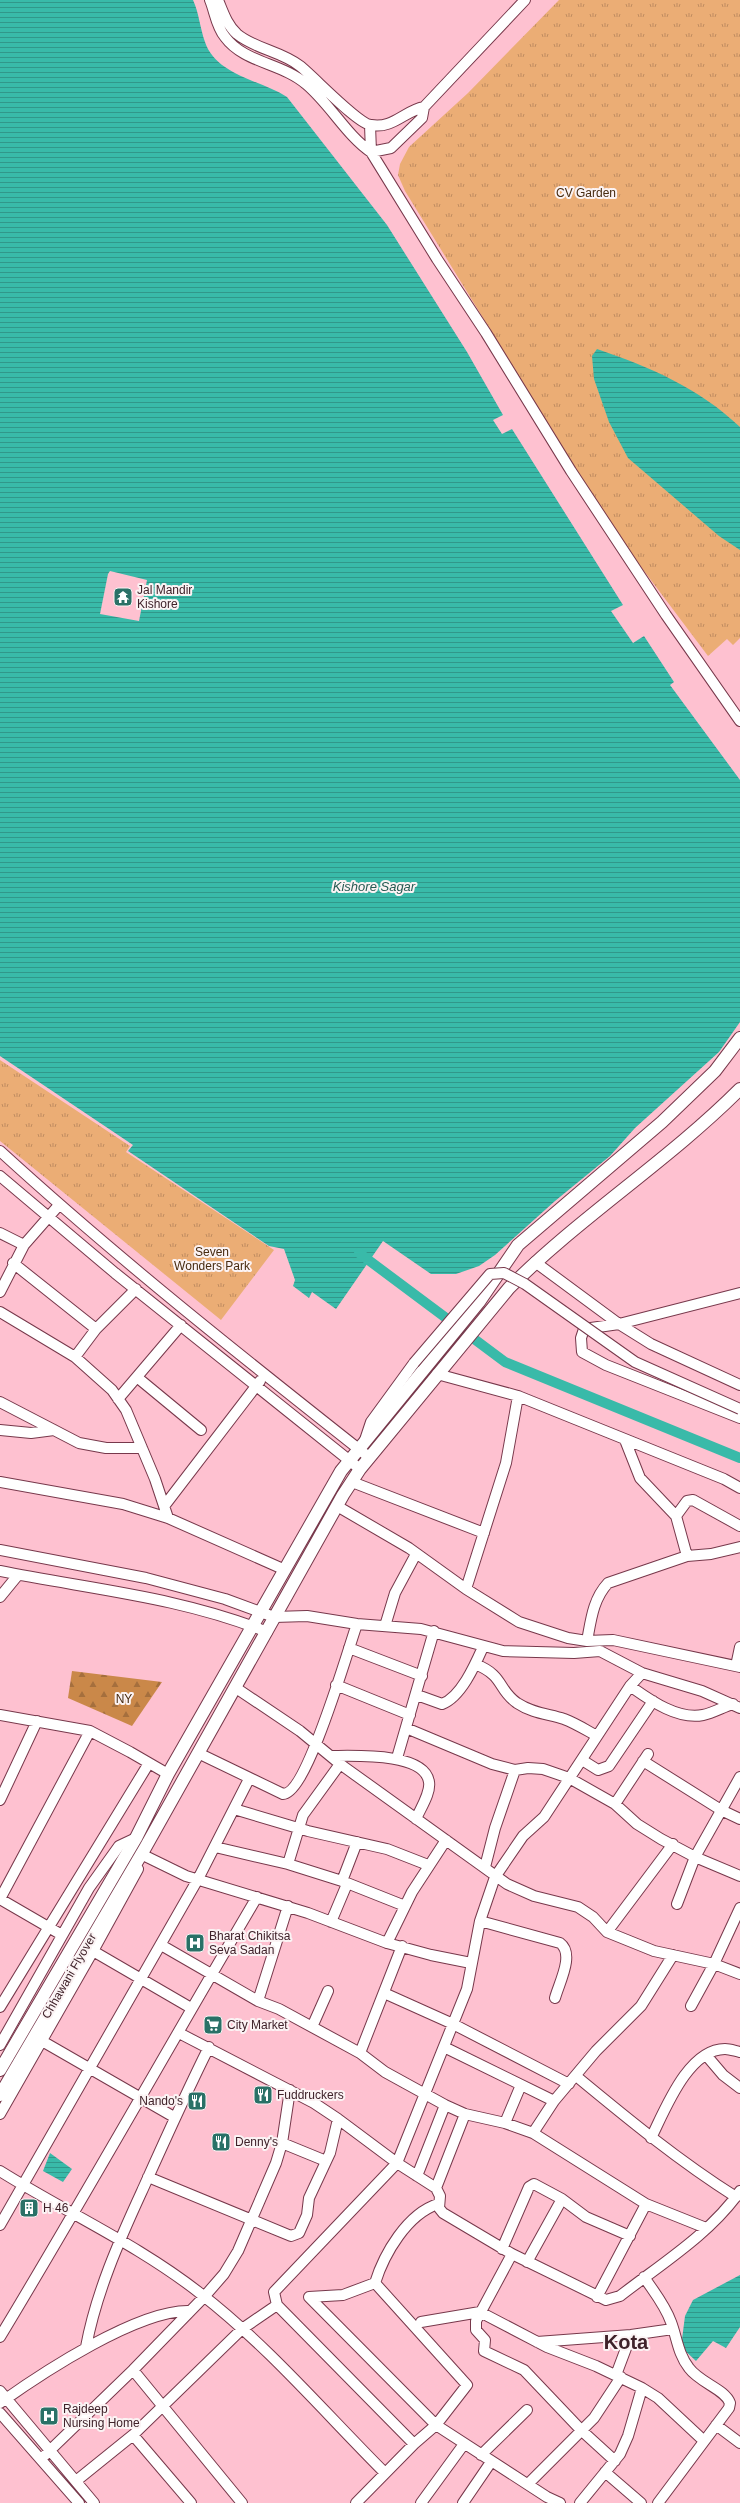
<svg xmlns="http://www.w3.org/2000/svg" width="740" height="2503" viewBox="0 0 740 2503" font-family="Arial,sans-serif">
  <defs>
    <pattern id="forest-firs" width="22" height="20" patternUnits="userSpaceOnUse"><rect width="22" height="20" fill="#ca8849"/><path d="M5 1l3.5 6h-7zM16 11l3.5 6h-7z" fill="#a56f3d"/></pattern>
    <pattern id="park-tufts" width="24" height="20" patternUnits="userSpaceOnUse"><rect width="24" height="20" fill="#ebad75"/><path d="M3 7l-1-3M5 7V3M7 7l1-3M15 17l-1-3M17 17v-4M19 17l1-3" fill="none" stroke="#c08c60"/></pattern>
    <pattern id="water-rules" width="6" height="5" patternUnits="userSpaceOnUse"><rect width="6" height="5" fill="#39baa9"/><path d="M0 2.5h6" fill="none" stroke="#31978a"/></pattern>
  </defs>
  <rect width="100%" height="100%" fill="#fec1d0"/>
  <path fill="url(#forest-firs)" d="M72,1671l90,11 -30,44 -64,-28z"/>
  <path fill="url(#park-tufts)" d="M559,0h181v638l-7,7 -6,-6 -19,17 -94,-125 -209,-340 -7,-16 2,-11 9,-17 59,-54z
    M0,1060l130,86 -4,6 148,98 -53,70 -221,-179z"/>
  <path fill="url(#water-rules)" fill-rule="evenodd" d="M0,0h193c6,13 7,28 12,42 11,33 55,38 82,55l100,128 80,127 36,63 -10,5 9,14 10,-5 111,176 -12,6 22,32 11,-7 30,46 -4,3 70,95v242l-21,30 -84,76 -25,28 -55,45 -60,54 -16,11 -23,8h-25l-48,-33 -47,68 -24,-17 -3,6 -16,-12 2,-6 -11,-31 -15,-3 -141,-95 5,-6 -133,-89zM110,571l37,9 -8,41 -39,-7 8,-40z
    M597,349c53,18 102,39 143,78v123l-21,-14 -91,-78 -19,-36 -15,-43 -2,-23z
    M50,2153l22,16 -9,13 -20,-11z
    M740,2275v52l-14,21 -13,-7 -17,20 -15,-14 4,-31 8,-16z"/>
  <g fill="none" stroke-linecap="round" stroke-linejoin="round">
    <path stroke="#39baa9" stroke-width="10" d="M359,1253l146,109 235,96"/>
    <defs>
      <path id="minor" d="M210,0c5,12 6,26 15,37 19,26 57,26 81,47 24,20 41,52 65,68l20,-4 31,-30 2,-11
        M218,0c5,12 9,25 19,34 18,15 44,17 63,32 14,11 58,58 71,59 22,4 33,-14 53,-18l101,-107
        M370,125l1,27 66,107 49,74 85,138 95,144 74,106
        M0,1151c117,107 241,205 365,303
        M0,1176l115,97 245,196
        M0,1233l24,12
        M535,1262l84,62 32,20 89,41
        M13,1263l83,66
        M0,1292l24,-47 35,-40
        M740,1293l-121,31 -35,5 -3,9 1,14 24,13 134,53
        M0,1312l75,45 37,33 14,20 29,69 13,39
        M75,1357l21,-28 40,-40
        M437,1374l81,22 206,83 16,9
        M138,1378l63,52
        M118,1399l63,-74
        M0,1402l79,41 27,5h36
        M0,1430l31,3 23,-3
        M365,1440l6,-18 43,-59
        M625,1440l15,38 36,38 11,40
        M0,1482l123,22 45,14 115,51
        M352,1482l132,51
        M165,1505l95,-124
        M337,1506l72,42 57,41 53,33 49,16 19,3 26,-1 127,27
        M676,1516l11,-15 6,-1 47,26
        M0,1550l146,28 79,21 49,18 33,-1 50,8 64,5 82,22 71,2 26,-2 42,22 60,18 38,17
        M0,1571c89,18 181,26 267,61
        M466,1589l40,-126 12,-67
        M0,1597l18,-22
        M385,1626l10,-33 21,-39
        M587,1641c4,-21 6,-42 21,-58l79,-27 24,-2 29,-7
        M349,1648l73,28
        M475,1664c30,12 22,25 42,39 15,10 31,11 47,16 11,4 22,11 33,17
        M736,1666l4,-19
        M336,1685l74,30
        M630,1686c20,14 47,34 73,29 10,-2 20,-8 30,-11
        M236,1688l64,43 40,33 167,120 27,12 44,11 15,10 14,15 47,19 60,13 26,10
        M417,1695l25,9c19,-7 33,-39 41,-57
        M0,1715l90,16 40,21 38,22
        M406,1728l86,36 23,6 13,-2 15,1 26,9 46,26 22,20 24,15 34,18 45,19
        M198,1753l85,41c24,0 65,-145 74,-170
        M331,1756c22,0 94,-4 98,26 2,11 -9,27 -13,37
        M397,1758l37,-127
        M582,1760l16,10 11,-4 44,-65
        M643,1761l78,49 19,9
        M0,1800l37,-79
        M615,1804l33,-50
        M234,1809l74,22 79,18 41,16
        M215,1847l73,17 54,17 63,25
        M141,1854l45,22 122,37 79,30 44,12 40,8
        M288,1864l15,-49 37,-51
        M485,1867l10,-39 20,-58
        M342,1881l15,-39
        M0,1899l90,-168
        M0,1899l62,36
        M677,1904l18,-47 45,-80
        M480,1921l80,22c15,11 -1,40 -5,55
        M331,1922l16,-38
        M607,1932l66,-88
        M387,1943l25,-51 34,-52
        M161,1945l97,56 21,8 81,44 25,19 60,33 20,9 40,9 28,10 113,71 60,24
        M93,1951l98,57
        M384,1993l69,31 116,60
        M258,2001l30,-95
        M691,2006l23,-42 26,-56
        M0,2007l149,-244
        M312,2027l16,-36
        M179,2033l135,70 24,16 59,44 39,25 4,8 -1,12 4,5 69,41 94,46 14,-4c41,-32 90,-62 120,-105
        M42,2041l132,76
        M0,2045l89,-157 30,-42 17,-8
        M444,2047l110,54
        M360,2053l42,-107
        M706,2055l17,20 17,13
        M576,2076c52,43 103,85 160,121
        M0,2114l93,-163 45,-82
        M505,2123l16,-38
        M533,2133l21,-32 42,-50 45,-45 32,-51
        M651,2138c14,-28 37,-89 74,-89 5,0 10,2 15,3
        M282,2143l44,18
        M0,2171c67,42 139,74 201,123 67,52 124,119 184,179
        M417,2176l28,-71
        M148,2177l143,59 8,-3 8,-18 2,-17 21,-45 8,-34
        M436,2188l29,-74
        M0,2225l198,-346 51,-100
        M502,2249l27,-62 5,-3 28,15 24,18 44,19
        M512,2254l-36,67v9l9,10 -1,11 40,19 57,60 34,31
        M527,2262l35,-63
        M644,2277c10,15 21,28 27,45 6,16 7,32 18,46 11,15 36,21 41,35l-1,5 -71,95
        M375,2283c9,-29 32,-69 63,-79
        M309,2297l34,-2 32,-12 92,102 -31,40 -22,19 -58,59
        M309,2297l127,128 111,72 13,6
        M597,2297l49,-93
        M421,2322l59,-10 67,35 49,19 46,22 16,10 45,42
        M0,2337c88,-146 171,-294 257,-440
        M537,2342l94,-7 42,-6
        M86,2347c10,-54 33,-106 56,-156 22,-49 43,-96 67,-144
        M133,2370l109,133
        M616,2375l15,-40
        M0,2391l94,112
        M0,2403c42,-30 139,-94 190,-92
        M0,2413l79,90
        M716,2425l24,18
        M133,2435l58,68
        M414,2444l-137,-139 -3,-13 123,-129 70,-174 13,-68 15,-44 28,-41 21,-19 86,-131 12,-13
        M481,2455l46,-45
        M41,2459l92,-89 71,-73 20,-23 14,-23 38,-88 6,-20 8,-53
        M605,2472l36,31
        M76,2481l57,-46 109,-106 35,-24
        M528,2484l66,-66 27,-41
        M421,2503l43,-59
        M463,2503l28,-41
        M580,2503l40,-49 8,-18 14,-48"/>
      <path id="major" d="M0,2070l136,-232 32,-64 173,-303 138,-169 39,-57 144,-123 53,-51 25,-33
        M0,2095l145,-247 198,-353 17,-26 149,-181c72,-72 159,-127 231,-199"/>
    </defs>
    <use href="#minor" stroke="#77384b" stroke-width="12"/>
    <use href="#major" stroke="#77384b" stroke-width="14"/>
    <use href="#minor" stroke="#fff" stroke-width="10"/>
    <use href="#major" stroke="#fff" stroke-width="12"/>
    <defs>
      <path id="minor-bridge" d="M414,1363l76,-89 14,-1 21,11 110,78 105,47"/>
    </defs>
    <use href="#minor-bridge" stroke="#77384b" stroke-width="12" stroke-linecap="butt"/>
    <use href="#minor-bridge" stroke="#fff" stroke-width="10"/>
  </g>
  <defs>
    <symbol id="temple-square" viewBox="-11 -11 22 22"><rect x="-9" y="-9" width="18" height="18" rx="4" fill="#2a7167" stroke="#fbf3f4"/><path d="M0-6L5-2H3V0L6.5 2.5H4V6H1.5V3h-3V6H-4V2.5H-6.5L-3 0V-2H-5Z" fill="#fff"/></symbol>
    <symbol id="hospital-square" viewBox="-11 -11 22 22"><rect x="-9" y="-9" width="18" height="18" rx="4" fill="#2a7167" stroke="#fbf3f4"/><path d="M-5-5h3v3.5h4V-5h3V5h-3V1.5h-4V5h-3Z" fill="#fff"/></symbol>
    <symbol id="supermarket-square" viewBox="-11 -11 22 22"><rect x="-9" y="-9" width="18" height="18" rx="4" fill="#2a7167" stroke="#fbf3f4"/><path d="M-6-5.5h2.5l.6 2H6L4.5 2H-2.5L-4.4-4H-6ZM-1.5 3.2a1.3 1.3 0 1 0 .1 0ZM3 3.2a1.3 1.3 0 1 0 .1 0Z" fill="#fff"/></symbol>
    <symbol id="restaurant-square" viewBox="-11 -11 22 22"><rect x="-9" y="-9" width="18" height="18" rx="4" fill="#2a7167" stroke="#fbf3f4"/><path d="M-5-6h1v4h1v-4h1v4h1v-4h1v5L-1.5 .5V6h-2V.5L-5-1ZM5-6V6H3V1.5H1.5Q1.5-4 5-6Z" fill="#fff"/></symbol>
    <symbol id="building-square" viewBox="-11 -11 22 22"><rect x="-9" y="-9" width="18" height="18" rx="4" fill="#2a7167" stroke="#fbf3f4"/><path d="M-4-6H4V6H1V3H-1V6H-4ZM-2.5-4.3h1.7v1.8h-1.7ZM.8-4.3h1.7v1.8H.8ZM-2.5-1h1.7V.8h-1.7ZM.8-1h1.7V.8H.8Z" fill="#fff"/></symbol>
  </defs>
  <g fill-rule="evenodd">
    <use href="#temple-square" x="112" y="586" width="22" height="22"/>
    <use href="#hospital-square" x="184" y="1932" width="22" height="22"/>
    <use href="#supermarket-square" x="202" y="2014" width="22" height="22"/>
    <use href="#restaurant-square" x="252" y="2084" width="22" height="22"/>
    <use href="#restaurant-square" x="186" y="2090" width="22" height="22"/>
    <use href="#restaurant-square" x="210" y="2131" width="22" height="22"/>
    <use href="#building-square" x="18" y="2197" width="22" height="22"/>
    <use href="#hospital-square" x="38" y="2405" width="22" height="22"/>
  </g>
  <g text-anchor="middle" stroke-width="4" stroke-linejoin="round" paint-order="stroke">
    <g font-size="12" fill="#472b10" stroke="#fbf3f4">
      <text x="586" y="197">CV Garden</text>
      <text x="212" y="1256">Seven<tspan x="212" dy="14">Wonders Park</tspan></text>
      <text x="124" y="1703">NY</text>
    </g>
    <g font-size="12" fill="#3f222a" stroke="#fbf3f4" text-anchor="start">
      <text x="137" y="594">Jal Mandir<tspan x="137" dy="14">Kishore</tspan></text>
      <text x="209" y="1940">Bharat Chikitsa<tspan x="209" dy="14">Seva Sadan</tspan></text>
      <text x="227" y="2029">City Market</text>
      <text x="277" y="2099">Fuddruckers</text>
      <text x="183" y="2105" text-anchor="end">Nando's</text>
      <text x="235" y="2146">Denny's</text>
      <text x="43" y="2212">H 46</text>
      <text x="63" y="2413">Rajdeep<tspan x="63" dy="14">Nursing Home</tspan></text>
    </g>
    <g font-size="12" fill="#3f222a" stroke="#fbf3f4">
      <text transform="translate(69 1976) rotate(-60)" y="4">Chhawani Flyover</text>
    </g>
    <g font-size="13" font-style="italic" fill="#265a52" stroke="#fbf3f4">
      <text x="374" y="891">Kishore Sagar</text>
    </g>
    <g font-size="20" font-weight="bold" fill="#3f222a" stroke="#fbf3f4">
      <text x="626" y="2349">Kota</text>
    </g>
  </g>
</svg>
